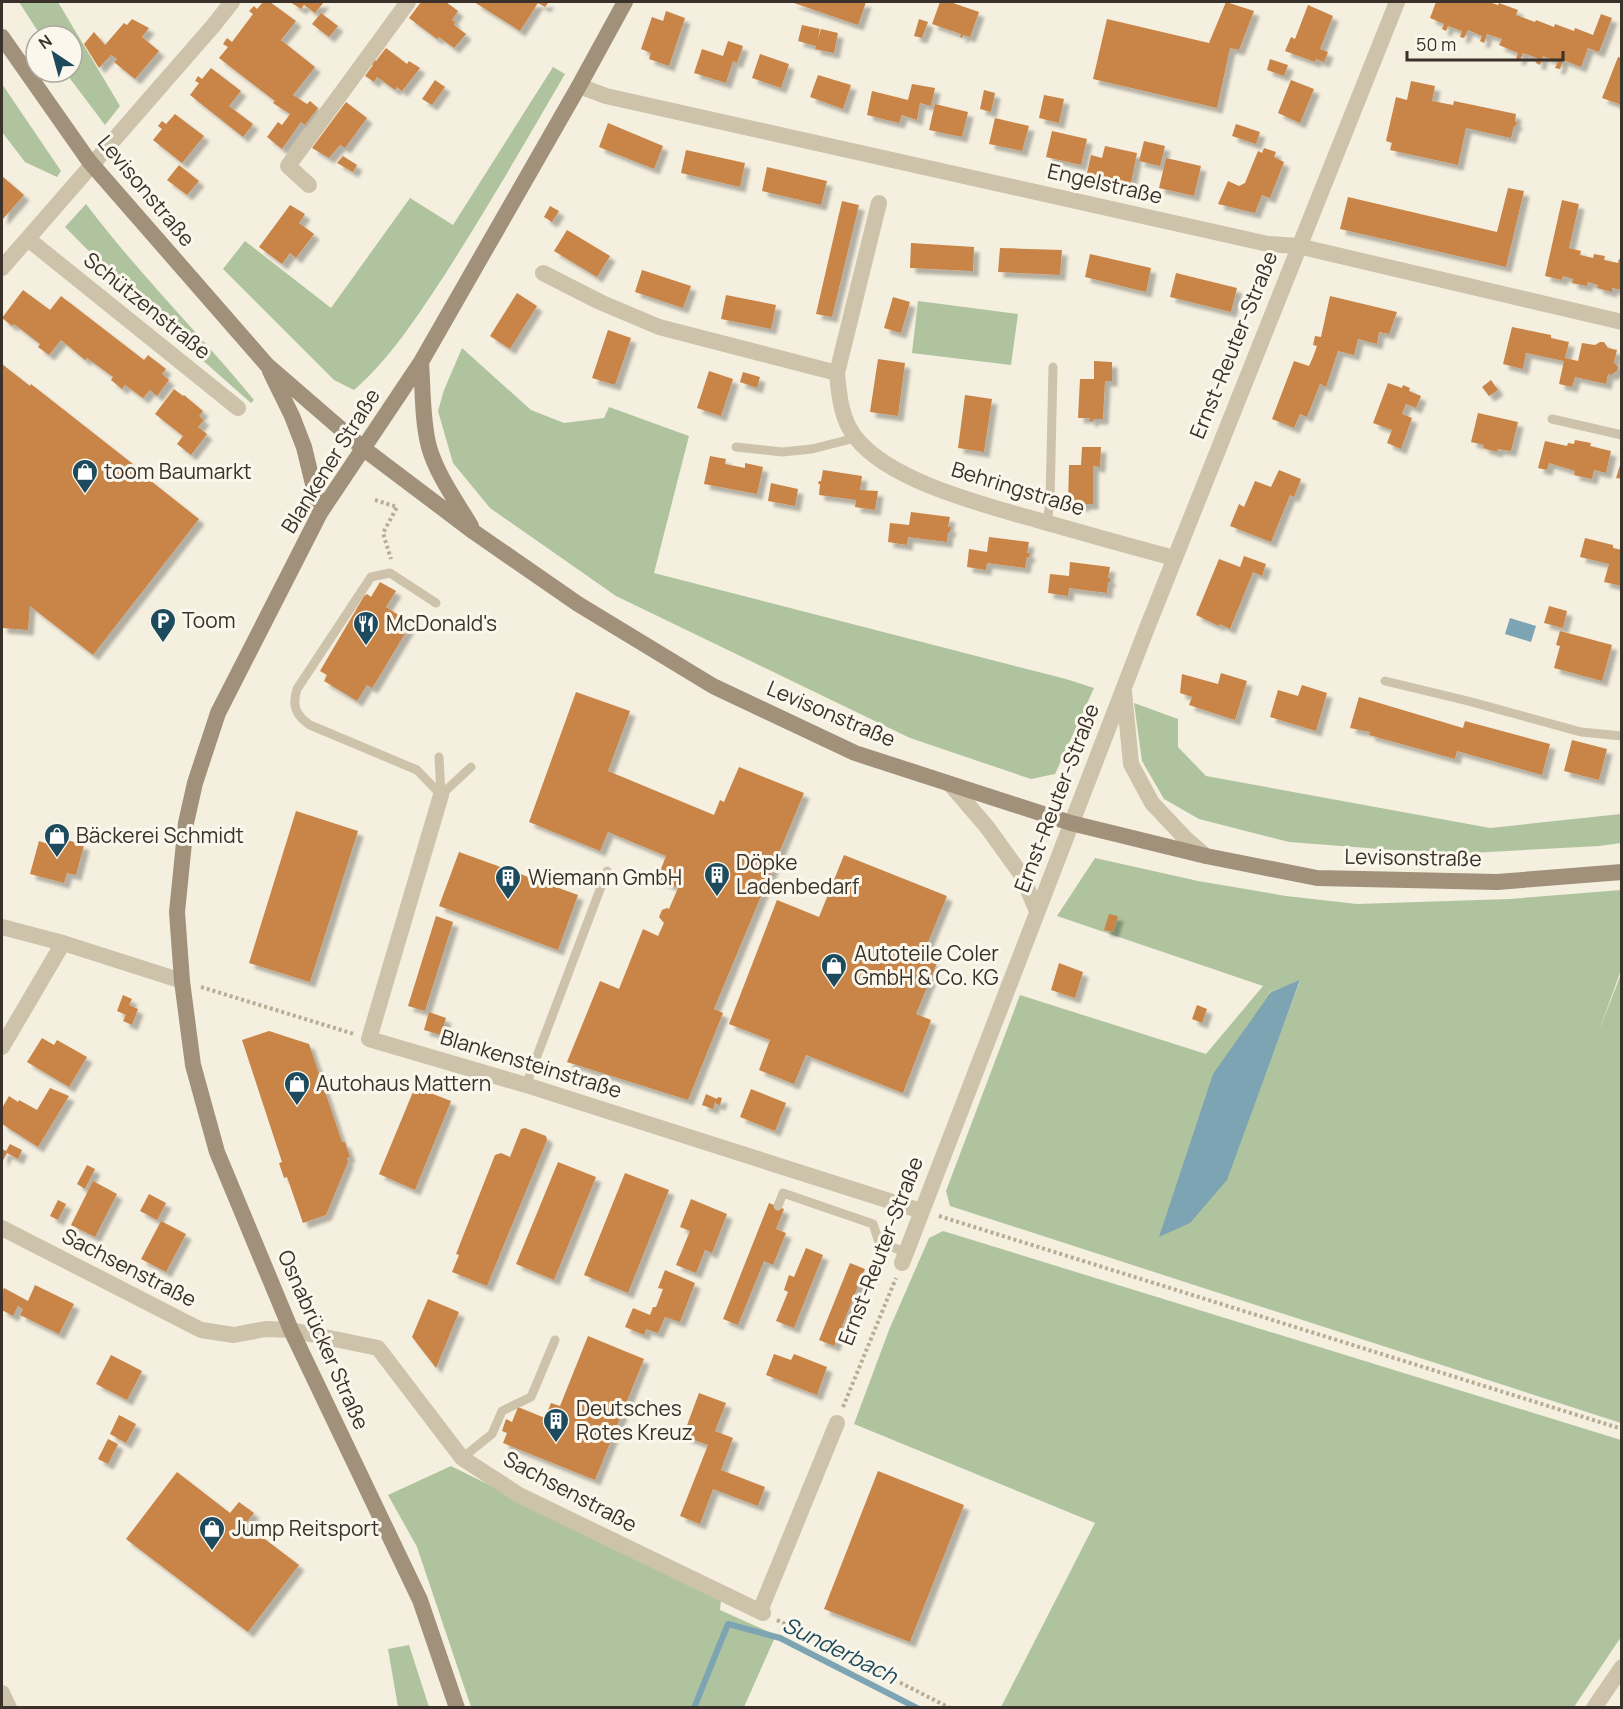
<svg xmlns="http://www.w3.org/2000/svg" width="1623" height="1709" viewBox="0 0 1623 1709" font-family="Manrope,sans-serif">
  <defs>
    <filter id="shadow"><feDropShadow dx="5.5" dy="5.5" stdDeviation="1.5" flood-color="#0004"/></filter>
  </defs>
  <rect width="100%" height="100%" fill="#f4efdf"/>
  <path fill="#afc49e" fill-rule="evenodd" d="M19,2h39l62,104 -15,19 -40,-53h7v-36h-31z
    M553,67l12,7c-40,69 -80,138 -123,205 -26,39 -52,80 -88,111l-20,-10 -111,-111 22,-28 86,67 79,-110 43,27z
    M2,84l59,87 -4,6 -32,-15 -23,-30z
    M86,204c52,69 113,129 168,196l-3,3 -94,-83 -92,-93z
    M918,301l100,13 -7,51 -99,-12z
    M462,348l69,62 33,13 40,-5 5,-11 80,29 -35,137 412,106 28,9 -39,86 -24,5 -121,-41 -294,-142 -126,-88 -37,-45 -15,-52 6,-21z
    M1134,703l44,16v28l28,29 284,52 131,-14v29l-22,3 -130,7 -76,-3 -104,-8 -90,-23 -35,-20 -22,-38z
    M1095,858l103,23 88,15 71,8 153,-5 111,-9v80l-22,61 22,-57v449l-671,-217 -4,-15 74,-196 186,59 57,-68 -206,-70zM1300,981l-41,109 11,-98z
    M943,1231l678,209v197l-47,70h-573l94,-184 -241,-99 35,-94 40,-92z
    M451,1466l270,134 -1,10 56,25 -32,72h-273l-54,-160 -29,-52z
    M409,1645l20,62h-31l-10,-58z"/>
  <path fill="#7da4b2" d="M1510,618l26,8 -5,16 -26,-8z
    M1300,980l-73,200 -37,43 -31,14 54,-163 58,-82z"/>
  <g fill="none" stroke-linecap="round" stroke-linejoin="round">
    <path stroke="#7da4b2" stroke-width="6" d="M694,1708l34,-84 52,14 137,70"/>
  </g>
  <path fill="#c98447" filter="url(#shadow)" d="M263,2h7l26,19 -15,19 34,27 -22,28 14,9 3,-3 8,7 -13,17 -4,-3 -19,27 -15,-12 11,-15 4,3 8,-11 -17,-11 2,-2 -56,-43 9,-11 -5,-3 4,-6 5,4 21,-28 -4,-3 5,-5 3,3z
    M290,2h34l-9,11 -11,-8 -3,4z
    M421,2h25l12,9 -6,9 3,2 -1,3 12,9 -12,14 -15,-11 -2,2 -28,-21z
    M474,2h75l-4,5 -7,-4 -18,28z
    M791,2h75l-8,23z
    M940,2h14l-1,1 26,9 -9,25 -7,-2 -1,3 -2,-1 1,-3 -29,-10z
    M1226,2l28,9 -15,39 -9,-2 -13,60 -124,-29 14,-60 102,24z
    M1436,2h53l9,3 1,-2 19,7 -2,5 19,7 1,-2 18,7 1,-3 19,7 1,-3 18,7 8,-21 11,4 -13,34 -11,-4 -7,19 -18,-7 -3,9 -5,-1 3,-6 -15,-6 -3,9 -4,-2 1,-5 -14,-5 -3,7 -4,-1 2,-6 -19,-8 3,-6 -15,-5 -3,9 -4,-2 2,-5 -14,-6 -4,8 -4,-1 2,-6 -14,-5 -2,5 -4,-2 2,-5 -14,-6z
    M1308,5l25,11 -13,33 8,3 -4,10 -8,-3 -1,3 -30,-11 6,-14 4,2z
    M666,11l19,7 -16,48 -20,-7 2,-6 -10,-4 11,-32 11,4z
    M321,13l17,13 -9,11 -17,-13z
    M132,19l17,9 -7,9 17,14 -24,28 -21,-17 3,-3 -6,-4 -12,13 -15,-24 10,-12 11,13 19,-22 3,2z
    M919,19l9,3 -6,16 -8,-2z
    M802,25l18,4 -3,13 4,-13 17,4 -4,20 -19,-4 1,-3 -18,-5z
    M728,41l15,5 -6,17 -4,-2 -7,22 -32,-10 8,-24 21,7z
    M386,48l21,16 2,-3 11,7 -18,23 -5,-4 -2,3 -18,-13 -3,5 -9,-6 8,-11 -3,-2 4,-4 2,2z
    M760,54l29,10 -8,24 -29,-10z
    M1618,57l4,1v47l-20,-7z
    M1270,59l18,6 -4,11 -17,-6z
    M211,68l30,23 -12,15 24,18 -10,13 -53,-42 9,-12 -4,-2 3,-5 4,3z
    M818,75l33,10 -8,24 -33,-12z
    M435,80l10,7 -13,18 -10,-6z
    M1291,80l23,9 -14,34 -22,-10z
    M1411,81l24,5 -3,15 21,4 1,-4 62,13 -1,8h2l-1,4h-2l-3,12 -45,-10 -8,37 -68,-15 2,-7 -6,-2 10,-44 11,3z
    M912,84l23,4 -4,18 -11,-3 -3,17 -15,-5 -3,8 -32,-8 5,-24 36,9z
    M984,90l11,3 -4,19 -11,-3z
    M1044,95l20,4 -5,24 -20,-5z
    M346,102l21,16 -22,30 -5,-3 -11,13 -17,-10z
    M935,104l33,8 -6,25 -33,-7z
    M175,114l29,22 -22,27 -29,-23 9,-11 -4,-3 4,-5 4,3z
    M995,118l34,8 -7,25 -33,-7z
    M608,123l55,23 -9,23 -55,-22z
    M1236,124l24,8 -4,12 -24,-8z
    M1052,131l35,8 -6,26 -35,-8z
    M1144,141l21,5 -5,20 -21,-5z
    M1105,146l32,7 -6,30 -44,-10 4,-18 11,3z
    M1264,148l12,4 -2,5 10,5 -14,36 -8,-3 -7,18 -37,-9 10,-23 11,5 6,-3 13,-32 4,2z
    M686,150l59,13 -5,24 -59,-14z
    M343,156l14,9 -4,7 -16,-9z
    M1166,158l35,8 -7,30 -35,-8z
    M179,165l20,16 -12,14 -20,-15z
    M767,167l60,14 -6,24 -59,-14z
    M2,176l22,19 -22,25z
    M1508,188l16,3 -18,76 -166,-38 8,-32 149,35z
    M1562,200l17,4 -10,44 12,3 -1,4 13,3 1,-4 11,2 -1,4 14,3 1,-4 3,1v30l-10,-2v4l-15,-4 1,-3 -10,-3 -1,4 -15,-3 1,-4 -10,-3 -1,4 -17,-4z
    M842,201l17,4 -27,112 -16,-3z
    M290,205l15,9 -6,9 15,11 -18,24 -6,-5 -8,11 -23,-17z
    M550,206l9,5 -7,11 -8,-5z
    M567,230l43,26 -13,21 -43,-26z
    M911,243l63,4 -1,24 -63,-3z
    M1000,248l62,2 -2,25 -62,-3z
    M1090,254l61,14 -5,24 -61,-15z
    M642,270l49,16 -8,22 -48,-16z
    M1176,273l61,15 -6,24 -61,-15z
    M23,290l27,20 11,-14 83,64 4,-5 18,14 -4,5 7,6 -12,16 -7,-6 -7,8 -18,-13 -3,4 -11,-9 2,-3 -26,-19 -2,2 -24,-20 -12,15 -11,-8 2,-3 -26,-20 -2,2 -10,-8z
    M517,293l20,13 -27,43 -20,-13z
    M726,295l50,10 -5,24 -50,-10z
    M1330,296l67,16 -8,22 -10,-2 -2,12 -19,-5 -4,16 -16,-4 -12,36 -6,-3 -13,33 -7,-3 -6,14 -22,-9 22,-58 15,5 4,-9 4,-11 -4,-1 2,-9 6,1z
    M893,297l17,5 -9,31 -17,-5z
    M1512,327l39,8v3l18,4 -4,16 13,3 4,-18 13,2 5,-3h4l4,6 9,2 -3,12 4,5 -1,4 -6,4 -3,-1 -2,10 -31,-7 -3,10 -13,-3 5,-23 -38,-8 -3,16 -20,-5z
    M608,330l23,8 -16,47 -23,-7z
    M878,359l27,4 -7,53 -28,-4z
    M1094,361l18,1v19h-7l-2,38h-10v2h-4l1,-3h-12l2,-39h14z
    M2,364l28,22 1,-2 107,84 -1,2 62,49 -106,136 -63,-49 -2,24 -26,-2z
    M709,371l24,8 -12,37 -24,-8z
    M743,372l17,5 -3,11 -17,-6z
    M1491,380l7,10 -9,6 -7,-9z
    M1388,383l14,5 1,-3 7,3 -1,3 12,5 -5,12 -10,-4 -4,10 10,4 -11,31 -14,-6 5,-13 -19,-7z
    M174,389l9,7 1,-1 19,16 -4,5 5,4 -6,7 9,7 -16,21 -14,-11 6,-8 -28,-22z
    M965,395l27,4 -8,53 -26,-4z
    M1478,413l40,9 -7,29 -13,-2 -1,3 -14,-4 1,-3 -13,-3z
    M1575,440l16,3 -1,3 21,5 -5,22 -12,-3 -2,9 -18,-4 1,-4 -26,-8 -2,7 -9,-2 7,-27 22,5 1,-3 6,1z
    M1082,447h19l-1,20 -7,-1v38h-9v2l-16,-2 1,-39h12z
    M710,456l16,3 -1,5 20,4v-5l18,4 -6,27 -53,-10z
    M1622,459v20l-6,-1z
    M823,470l39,6 -2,14 18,1 -3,19 -20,-3 1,-7 -37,-5 1,-11h-2l1,-3h2z
    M1279,470l22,9 -7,18 -4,-2 -19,47 -41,-16 9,-22 5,3 11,-26 16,6z
    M771,483l27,6 -3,17 -27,-5z
    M911,512l39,5 -2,10h3l-1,5h-2l-1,10 -39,-5 -1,8 -19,-3 2,-19 19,2z
    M989,537l40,5 -2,11h3l-1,5 -2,-1 -2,11 -38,-5 -1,7 -19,-3 2,-18 18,3z
    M1585,538l28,7v3l9,2v36l-18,-4 5,-18 -29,-7z
    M1244,556l22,8 -4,12 -9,-4 -23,57 -10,-5 -1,2 -23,-11 23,-56 21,8z
    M1070,562l40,5 -2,11h2v4h-2l-1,11 -38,-5 -1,8 -20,-3 2,-19 19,2z
    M380,582l16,9 -10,16 22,14 -3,4 4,2 -33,55 -4,6 -5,-3 -10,16 -33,-20 3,-6 -7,-4 44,-75 3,-2 4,3z
    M1549,606l18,5 -4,17 -19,-5z
    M1560,631l52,14 -10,36 -48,-13 6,-22 -4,-1z
    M1221,673l26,8 -12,39 -46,-15 3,-8 -12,-4 2,-19 36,10z
    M1302,685l25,8 -11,38 -46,-14 8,-27 20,6z
    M576,692l54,19 -22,60 106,44 6,-15 4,2 15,-35 65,26 -90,216 9,4 -35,87 -121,-38 33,-81 19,8 24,-60 15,7 6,-13 -5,-6 3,-7 5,-2 2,1 9,-21 -21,-9 9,-23 -58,-24 -8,19 -71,-29z
    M1359,697l104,31 2,-7 85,23 -8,31 -85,-24 -2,8 -86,-24 1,-3 -20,-4z
    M1572,740l35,9 -8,31 -35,-9z
    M296,811l62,20 -48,151 -61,-19z
    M54,836l30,9 -8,30 -9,-2 -3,10 -34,-9 9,-33 12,4z
    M459,852l119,43 -20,55 -119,-44z
    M844,855l103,41 -25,61 15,6 -21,51 15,6 -28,73 -97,-38 -12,29 -35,-14 11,-30 -41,-16 48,-124 42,17z
    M1109,914l9,2 -5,16 -9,-2z
    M436,916l17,6 -28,89 -17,-5z
    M1059,963l24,9 -8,26 -24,-8z
    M123,995l9,4 -3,6 9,4 -6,16 -9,-4 3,-6 -9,-4z
    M1197,1005l10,4 -5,14 -10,-4z
    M429,1012l17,6 -5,17 -17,-5z
    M269,1031l40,13 33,98h3l5,15 -3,1 1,4 -22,53 -23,8 -16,-46 -3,1 -5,-15 3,-1 -40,-122z
    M42,1038l12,7 3,-5 30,17 -18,30 -42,-25z
    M415,1087l36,14 -36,89 -36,-16z
    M50,1088l19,8 -31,51 -36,-23v-16l7,-12 9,6 1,-2 18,10z
    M751,1089l35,14 -11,28 -35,-14z
    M706,1094l11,5 1,-2 4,1 -2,7 -4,-1 -1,-2 -2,7 -11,-4z
    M525,1128l21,8 1,4 -60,146 -35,-14 7,-17 -3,-1 39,-99 6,-2 9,4 11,-28z
    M10,1144l12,6 -4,9 -11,-6 -5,9v-13l4,2z
    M558,1162l38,15 -42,103 -38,-16z
    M87,1165l8,4 -10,20 -8,-5z
    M625,1173l44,17 -41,103 -44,-18z
    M93,1181l24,13 -22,43 -24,-12z
    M149,1194l17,9 -9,17 -17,-9z
    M691,1199l36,15 -15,39 -7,-3 -9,23 -20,-8 14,-34 -10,-4z
    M58,1200l8,4 -8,16 -8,-4z
    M769,1203l15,6 -8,20 10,4 -13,32 -9,-4 -26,64 -15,-6z
    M161,1221l25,13 -20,38 -25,-13z
    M806,1248l17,7 -29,73 -18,-7 12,-29 -4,-2 5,-15 5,2z
    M850,1263l15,6 -31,77 -15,-6z
    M665,1270l30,13 -15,39 -15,-5 -7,16 -12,-4 -2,6 -19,-8 8,-19 17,7 3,-8h3l7,-18 -5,-1z
    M35,1285l39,19 -15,30 -39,-19 3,-6 -5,-3 -5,10 -11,-6v-17l2,-5 24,13z
    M428,1299l31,13 -23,56 -24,-31z
    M588,1336l56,23 -49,121 -92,-37 4,-10 -5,-2 4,-12 6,3 6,-15 27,11 6,-15 9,3z
    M774,1354l17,6 3,-6 33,13 -10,28 -51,-20z
    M111,1355l31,16 -15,29 -31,-16z
    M699,1393l27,10 -11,28 18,7 -12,32 44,17 -7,19 -45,-17 -13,35 -20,-8 28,-71 -25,-9z
    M119,1415l17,9 -10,19 -16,-9z
    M108,1439l10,5 -10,20 -10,-5z
    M878,1471l86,34 -54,137 -86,-33z
    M177,1472l53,41 9,-11 15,11 -9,11 54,41 -51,67 -122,-93z"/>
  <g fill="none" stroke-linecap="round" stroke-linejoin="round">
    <path stroke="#b9ac94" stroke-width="4" stroke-dasharray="3 3" stroke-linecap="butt" d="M375,500l22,7 -14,26 8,26
      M201,987l153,47
      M939,1216l683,213
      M843,1407l53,-129
      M777,1620l173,88"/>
    <path stroke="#cdc2aa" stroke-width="9" d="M1552,419l70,16
      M736,447l46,5 30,-3 43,-11
      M1047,523l3,-22 3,-134
      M436,603l-46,-30 -19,4 -74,112c-5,16 -2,26 13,36l107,45 24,25
      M1385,681l83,20 113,31 41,4
      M439,757l2,38
      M441,795l30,-28
      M526,1085l81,-214
      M778,1206l5,-13 90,31 6,18 26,10
      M462,1458l30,-24 10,-23 29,-14 24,-57"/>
    <path stroke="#cdc2aa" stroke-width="16" d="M579,86l27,10 662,148 30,2 324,76
      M309,185l-21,-19 120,-164
      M879,203l-42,170c2,22 4,47 19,65 35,44 129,67 181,82 46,13 91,26 137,38
      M28,239l210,169
      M2,268l211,-242 19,-24
      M543,273l57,29 59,25 178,46
      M1124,692l7,72 21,39 34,36 20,17
      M950,784l37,43 34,47 16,37
      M441,795l-72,244 157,46 395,126
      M2,927l61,16 119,38
      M2,1047l61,-104
      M2,1228l199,102 33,5 31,-6 26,1 87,18 84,110 57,37 244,118
      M902,1263l243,-630 252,-631
      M760,1611l77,-188
      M2,1693l7,15
      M1594,1708l28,-41"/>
    <path stroke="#a1917b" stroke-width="16" d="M2,37l87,124 178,204 97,84 110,83 104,72 135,82 142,67 216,70 135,33 111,22 180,4 125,-10
      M421,362c2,28 1,58 8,85 8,28 27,54 42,79
      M270,371l22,45 12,31 16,66
      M457,1708l-37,-108 -129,-270 -74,-178 -24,-87 -11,-84 -5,-69 9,-89 9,-40 23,-70 102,-200 101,-151 158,-276 46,-84"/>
  </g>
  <defs>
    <symbol id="shop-pin" viewBox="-11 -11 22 30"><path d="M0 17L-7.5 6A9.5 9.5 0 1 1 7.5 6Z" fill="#1d4b5d" stroke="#fbf7ec"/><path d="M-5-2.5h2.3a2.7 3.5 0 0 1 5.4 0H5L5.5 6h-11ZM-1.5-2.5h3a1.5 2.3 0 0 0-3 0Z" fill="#fff"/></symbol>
    <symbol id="parking-pin" viewBox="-11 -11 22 30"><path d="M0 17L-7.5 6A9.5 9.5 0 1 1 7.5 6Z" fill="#1d4b5d" stroke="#fbf7ec"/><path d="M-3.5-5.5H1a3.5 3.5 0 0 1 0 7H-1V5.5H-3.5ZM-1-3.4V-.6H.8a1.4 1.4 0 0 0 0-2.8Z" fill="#fff"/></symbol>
    <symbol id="restaurant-pin" viewBox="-11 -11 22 30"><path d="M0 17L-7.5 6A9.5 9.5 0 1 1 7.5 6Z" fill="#1d4b5d" stroke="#fbf7ec"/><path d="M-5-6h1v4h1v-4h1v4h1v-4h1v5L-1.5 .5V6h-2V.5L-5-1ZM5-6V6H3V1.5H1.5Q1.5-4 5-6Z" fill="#fff"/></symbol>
    <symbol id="building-pin" viewBox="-11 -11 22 30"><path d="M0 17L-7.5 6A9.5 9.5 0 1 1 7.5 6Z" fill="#1d4b5d" stroke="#fbf7ec"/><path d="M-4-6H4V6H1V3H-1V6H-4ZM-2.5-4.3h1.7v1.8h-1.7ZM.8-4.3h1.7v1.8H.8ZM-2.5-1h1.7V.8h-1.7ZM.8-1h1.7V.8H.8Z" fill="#fff"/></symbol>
  </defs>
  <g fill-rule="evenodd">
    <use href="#shop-pin" x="70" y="457" width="30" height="40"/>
    <use href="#parking-pin" x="148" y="606" width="30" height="40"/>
    <use href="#restaurant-pin" x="351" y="609" width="30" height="40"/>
    <use href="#shop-pin" x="42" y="821" width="30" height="40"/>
    <use href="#building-pin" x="702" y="860" width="30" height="40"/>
    <use href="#building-pin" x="493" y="863" width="30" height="40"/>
    <use href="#shop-pin" x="819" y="951" width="30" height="40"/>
    <use href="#shop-pin" x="282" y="1069" width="30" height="40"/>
    <use href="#building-pin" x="541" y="1406" width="30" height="40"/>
    <use href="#shop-pin" x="197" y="1514" width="30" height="40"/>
  </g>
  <g text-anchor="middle" stroke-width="6" stroke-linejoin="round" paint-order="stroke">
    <g font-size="21" fill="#3a322a" stroke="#fbf7ec">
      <text transform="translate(1105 184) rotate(13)" y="7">Engelstraße</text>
      <text transform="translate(146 191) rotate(50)" y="7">Levisonstraße</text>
      <text transform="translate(147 306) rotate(39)" y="7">Schützenstraße</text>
      <text transform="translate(1234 345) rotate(-68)" y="7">Ernst-Reuter-Straße</text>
      <text transform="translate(331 461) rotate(-58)" y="7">Blankener Straße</text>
      <text transform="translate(1018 489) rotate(17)" y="7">Behringstraße</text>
      <text transform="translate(831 714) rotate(23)" y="7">Levisonstraße</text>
      <text transform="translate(1057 798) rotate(-69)" y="7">Ernst-Reuter-Straße</text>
      <text transform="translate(1413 858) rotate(1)" y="7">Levisonstraße</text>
      <text transform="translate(531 1064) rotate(17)" y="7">Blankensteinstraße</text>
      <text transform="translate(881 1251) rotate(-69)" y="7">Ernst-Reuter-Straße</text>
      <text transform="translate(129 1268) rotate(27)" y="7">Sachsenstraße</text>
      <text transform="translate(323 1340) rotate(66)" y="7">Osnabrücker Straße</text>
      <text transform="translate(570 1492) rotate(28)" y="7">Sachsenstraße</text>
    </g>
    <g font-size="21" fill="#3a322a" stroke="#fbf7ec" text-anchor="start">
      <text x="104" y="479">toom Baumarkt</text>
      <text x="182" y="628">Toom</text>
      <text x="386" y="631">McDonald's</text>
      <text x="76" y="843">Bäckerei Schmidt</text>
      <text x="736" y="870">Döpke<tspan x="736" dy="24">Ladenbedarf</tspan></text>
      <text x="528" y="885">Wiemann GmbH</text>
      <text x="854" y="961">Autoteile Coler<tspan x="854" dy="24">GmbH &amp; Co. KG</tspan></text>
      <text x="316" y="1091">Autohaus Mattern</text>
      <text x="576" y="1416">Deutsches<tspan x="576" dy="24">Rotes Kreuz</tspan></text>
      <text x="232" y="1536">Jump Reitsport</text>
    </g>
    <g font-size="22" font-style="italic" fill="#1d4b5d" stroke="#fbf7ec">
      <text transform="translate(840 1650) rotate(26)" y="8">Sunderbach</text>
    </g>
  </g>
  <rect width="1623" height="1709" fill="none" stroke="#3a322a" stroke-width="6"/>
  <g transform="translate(54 54) rotate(324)"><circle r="28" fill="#fbf7ec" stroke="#aea89e" stroke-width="1.5"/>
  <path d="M0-4.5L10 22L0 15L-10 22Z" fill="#1d4b5d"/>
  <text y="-9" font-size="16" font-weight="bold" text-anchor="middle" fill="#3a322a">N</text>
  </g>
  <path d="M1407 51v9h156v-9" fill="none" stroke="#3a322a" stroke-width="3"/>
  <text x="1416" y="51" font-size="18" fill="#3a322a" stroke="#fbf7ec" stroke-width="4.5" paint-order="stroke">50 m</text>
</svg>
